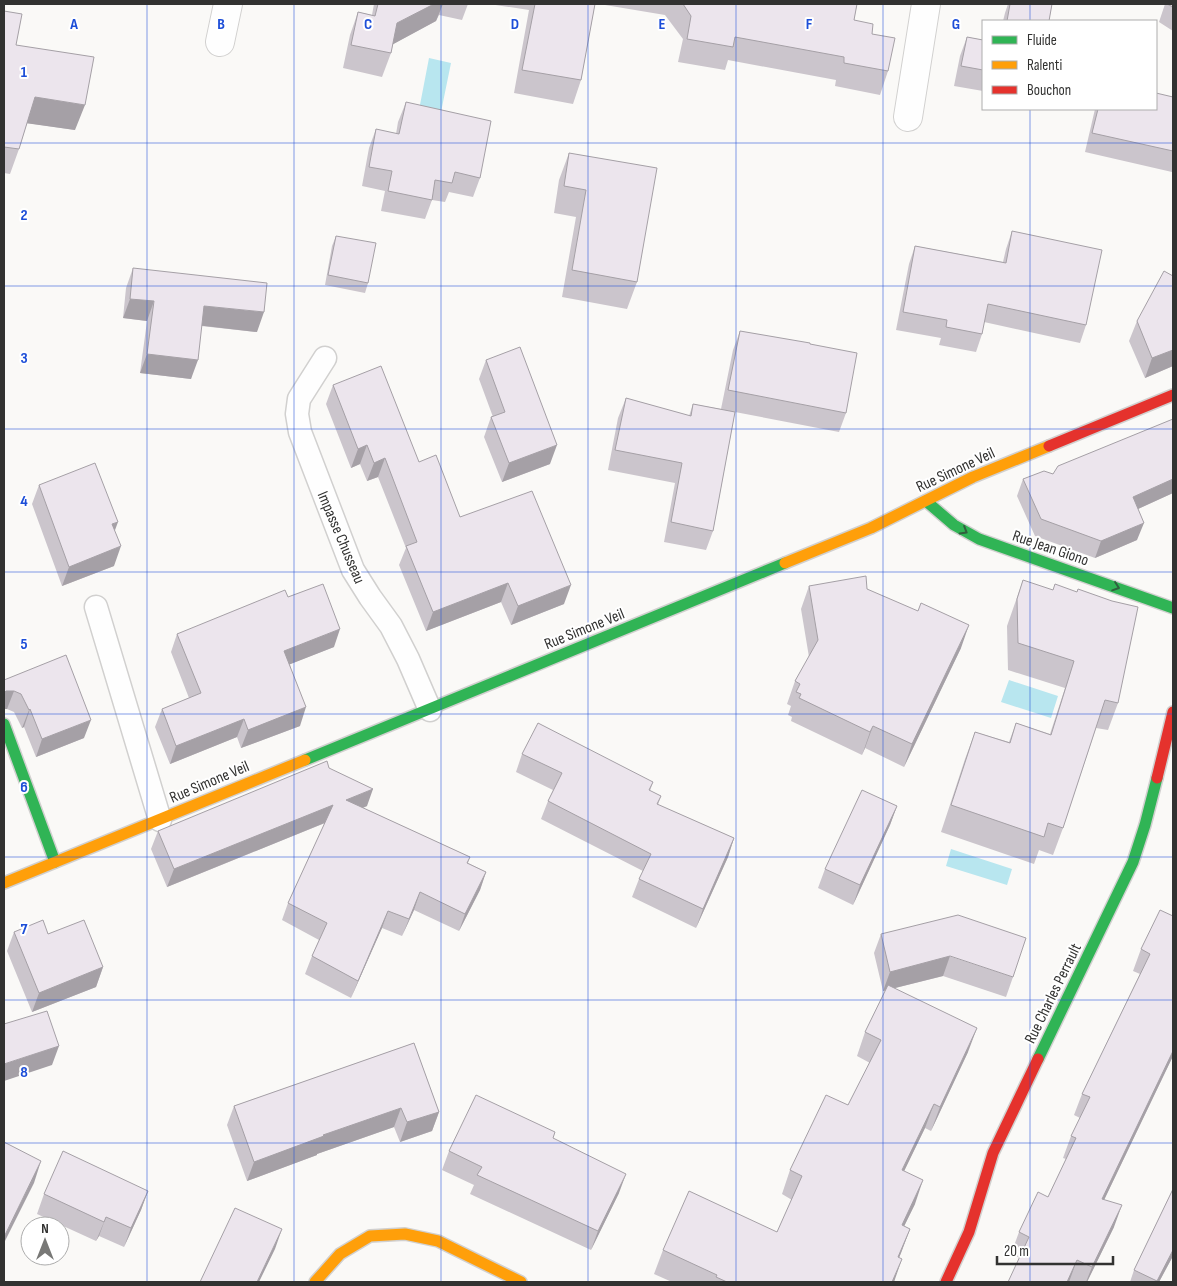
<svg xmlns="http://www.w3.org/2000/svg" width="1177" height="1286" viewBox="0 0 1177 1286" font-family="'Sofia Sans Condensed',sans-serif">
  <rect width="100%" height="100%" fill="#faf9f7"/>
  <path fill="#b8e6ef" d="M429,58l22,5 -10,49 -22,-2z
    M1009,680l49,16 -7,22 -50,-16z
    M951,849l61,20 -5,16 -61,-19z"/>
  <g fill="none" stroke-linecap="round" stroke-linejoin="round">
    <defs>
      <path id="lane" d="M325,358l-26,41 -2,15 3,18 53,138 17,27 21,29 17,33 22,51
        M96,607l64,213"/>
      <path id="street" d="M220,42l8,-38
        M908,117l18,-113"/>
      <path id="fast" d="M926,501l28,24 25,14 194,69
        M4,724l51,138
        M305,760l480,-197
        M1038,1059l95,-197 12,-37 12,-47"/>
      <path id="slow" d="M785,563l86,-35 102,-51 76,-31
        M4,883l301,-123
        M315,1282l25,-28 30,-18 35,-2 33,7 83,41"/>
      <path id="jam" d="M1049,446l124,-51
        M1157,778l16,-66
        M946,1282l23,-50 24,-79 45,-94"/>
    </defs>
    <use href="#lane" stroke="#d1d0cf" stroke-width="25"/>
    <use href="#street" stroke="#d1d0cf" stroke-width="30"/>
    <use href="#fast" stroke="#d1d0cf" stroke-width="14"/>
    <use href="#slow" stroke="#d1d0cf" stroke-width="14"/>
    <use href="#jam" stroke="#d1d0cf" stroke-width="14"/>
    <use href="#lane" stroke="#fefefe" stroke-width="22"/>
    <use href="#street" stroke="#fefefe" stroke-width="28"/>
    <use href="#fast" stroke="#30b455" stroke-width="11"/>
    <use href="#slow" stroke="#ff9f0a" stroke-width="11"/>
    <use href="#jam" stroke="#e5322d" stroke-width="11"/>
  </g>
  <path fill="#cbc5cc" d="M374,4h94l-6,16 -23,-5 -3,6 -43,23 -2,9 -9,24 -39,-9 7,-33 8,-23 14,3z
    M489,4h106l-14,76 -8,24 -59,-11 15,-83z
    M599,4h258l-3,16 18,14 16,37 -8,24 -45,-9 1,-6 -108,-20 -3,10 -47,-8 5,-23 -18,-24z
    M1008,4h44l-3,17h-46l2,-8z
    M1165,4h8v27l-14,-9z
    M4,11l12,34 59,85 -48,-7 -8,26 -9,25 -6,-1z
    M967,37l16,3v51l-29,-5 6,-30z
    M1173,97v72l-1,3 -87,-20 10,-43h61z
    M406,102l74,76 -7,19 -24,-5 -4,10 -13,-2 -7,19 -44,-8 4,-20 -23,-5 7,-38 7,-19 20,5 2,-12z
    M569,153l68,129 -10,27 -65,-12 14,-80 -22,-4 5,-33z
    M1012,231l74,94 -6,18 -96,-21 -2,12 -6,18 -37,-7 2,-7 -45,-8 13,-66 6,-18 88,16 3,-13z
    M336,236l32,47 -3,10 -40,-8 7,-39z
    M133,268l124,64 -56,-6 -10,53 -51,-6 7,-52 -24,-3 3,-30z
    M1173,276v90l-28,12 -16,-37 8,-20z
    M740,331l70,13 36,69 -7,19 -104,-20 -22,119 -7,19 -42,-8 11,-59 -67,-13 10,-52 8,-20 63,18 4,-12 28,5 12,-59z
    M486,360l64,104 -48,18 -18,-45 7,-20h2l-14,-38z
    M333,385l86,77 41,55 104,87 -53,21 -10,-23 -75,29 -27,-66 7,-17 -28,-71 -11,4 -7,-17 -9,4 -25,-64z
    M1173,419v74l-35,16 -1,31 -42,18 -60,-22 -18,-40 6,-17 30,-5z
    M39,485l76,46 -1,35 -52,20 -30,-82z
    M1023,580l95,123 -10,27 -12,-2 -33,100 -10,27 -14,-5 -5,14 -93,-32 24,-73 10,-27 34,10 7,-19 34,11 15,-46 -57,-18 -1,-44z
    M809,586l152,62 -57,119 -39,-19 -3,7 -71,-34 1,-4 -4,-2 3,-9 -4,-2 8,-23 14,-24 -8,-48z
    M288,597l46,50 -44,17 10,62 -59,22 -4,-11 -67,27 -15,-37 7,-18 27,-11 -18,-46 6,-18z
    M4,680l80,58 -48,19 -12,-30 -2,1 -8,-16 -7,-3z
    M522,754l131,28 -3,9 11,5 -3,9 76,33 -6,19 -32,71 -64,-31 7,-18 4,-8 -102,-52 7,-18 5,-11 -37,-18z
    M329,768l38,38 -4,2 107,49 -2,6 18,9 -6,18 -21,41 -45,-21 -12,26 -20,-8 -31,70 -46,-24 7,-18 7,-16 -37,-20 6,-17 37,-80 -158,64 -16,-38 7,-18z
    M897,806l-7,19 -37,80 -35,-17 7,-19z
    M1173,916v140l-69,144 10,27 -27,55h-17l-59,-28 8,-22 29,-35 18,-38 -3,-1 8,-22 9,-18 -6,-3 8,-21 58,-120 -7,-3 8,-22z
    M14,932l34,2 55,33 -7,20 -64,25 -25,-61z
    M881,934l132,43 -7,20 -63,-21 -48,12 73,64 -37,79 -6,-3 -21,43 11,33 -11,22 6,3 -11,29 -5,24h-222l-18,-8 9,-24 114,-18 15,-32 -10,-6 8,-24 58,-65 22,-42 -13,-7 8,-24 20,-41h-2l-9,-38z
    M414,1043l25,69 -7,19 -32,11 -6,-15 -77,27v1l-70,26 -20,-56 7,-19z
    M555,1132l-2,6 66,55 -28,57 -121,-56 4,-9 -32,-15 7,-19z
    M1173,1189v67l-14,26h-29l4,-12z
    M148,1191l-7,19 -17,37 -25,-11 -3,5 -59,-27 7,-20z"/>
  <path fill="#a5a0a6" d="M434,4h9l-7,17 -48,26 9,-24z
    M35,97l50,8 -10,25 -50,-7z
    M130,299l24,2 -7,20 -24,-3z
    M204,306l60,6 -7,20 -61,-7z
    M1173,350v16l-28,12 7,-20z
    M147,354l51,6 -7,19 -51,-6z
    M367,445l-7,19 -9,4 7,-19z
    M557,445l-7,19 -48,18 7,-19z
    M385,458l-7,19 -11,4 7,-18z
    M1173,479v14l-46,21 6,-17z
    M118,522l-7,19 1,-17z
    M1144,523l-7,17 -42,18 6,-17z
    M121,546l-7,20 -52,20 7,-19z
    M508,583l-7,19 -75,29 7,-19z
    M571,585l-7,19 -53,21 7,-19z
    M969,625l-8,23 -57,119 8,-23z
    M340,629l-6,18 -56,22 6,-18z
    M6,691h8l-7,18h-3v-16z
    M306,707l-6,19 -59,22 7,-18z
    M30,709l-6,18 -2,1 7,-18z
    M244,719l-7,18 -67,27 6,-18z
    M91,720l-7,18 -48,19 6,-18z
    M873,726l-8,22 -3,7 8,-23z
    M373,789l-6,17 -28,11 7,-17z
    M333,805l-6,17 -160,65 7,-18z
    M897,806l-7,19 -37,80 7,-20z
    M734,838l-6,19 -32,71 7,-19z
    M486,872l-6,18 -21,41 6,-17z
    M420,892l-6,18 -12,26 7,-17z
    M388,911l-6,17 -31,70 7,-17z
    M950,956l-7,20 -60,15 7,-19z
    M103,967l-7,20 -64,25 7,-19z
    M977,1028l-9,24 -37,79 9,-24z
    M59,1046l-7,19 -48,16v-17z
    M1173,1051v5l-79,165 8,-22z
    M934,1104l-9,24 -32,66 9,-24z
    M401,1108l-7,19 -77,27v1l-70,26 7,-19 69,-27z
    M439,1112l-7,19 -32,11 7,-20z
    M41,1161l-7,22 -30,60v-6z
    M626,1174l-7,19 -28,57 7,-19z
    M923,1180l-8,24 -22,45 9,-24z
    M148,1191l-7,19 -17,37 7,-19z
    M1122,1205l-8,22 -27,55h-1l6,-15z
    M106,1217l-7,19 -3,5 8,-19z
    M282,1229l-7,20 -16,33h-2z
    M910,1229l-9,24 -12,28 9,-24z
    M1173,1250v6l-14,26h-3z
    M902,1259l-8,23h-2z
    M1077,1260l-8,22h-2z"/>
  <path fill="#ece5ed" stroke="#a5a0a6" d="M378,4h56l-37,19 -6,30 -40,-8 7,-33 17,4z
    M535,4h60l-14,76 -59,-10z
    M683,4h174l-3,16 19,4 -1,10 23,4 -7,33 -44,-8v-6l-109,-20 -2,10 -46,-8 4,-23z
    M1010,4h42l-3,17h-42z
    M1167,4h6v3z
    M4,11l18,3 -6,31 78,12 -9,48 -50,-8 -16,52 -15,-2z
    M967,37l16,3v30l-22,-4z
    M1156,93l17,4v54l-81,-18 6,-24h58z
    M406,102l85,19 -11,57 -25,-6 -3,11 -17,-3 -3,20 -44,-9 4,-20 -23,-4 7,-38 23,5z
    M569,153l88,15 -20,114 -65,-12 14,-80 -22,-4z
    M1012,231l90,19 -16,75 -98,-21 -6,30 -36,-7 1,-7 -44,-8 12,-66 91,17z
    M336,236l40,7 -8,40 -40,-8z
    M133,268l134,15 -3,29 -60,-6 -6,54 -51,-6 7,-53 -24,-2z
    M1164,271l9,5v74l-21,8 -15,-37z
    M740,331l70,12v1l47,9 -11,60 -118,-23z
    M520,347l37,98 -48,18 -18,-46 14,-5 -19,-52z
    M381,366l38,96 17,-7 24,62 72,-26 39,94 -53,21 -10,-23 -75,29 -27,-66 11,-4 -32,-84 -11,5 -7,-18 -9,4 -25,-64z
    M626,398l65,18 2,-12 42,8 -22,119 -42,-9 11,-59 -67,-13z
    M1173,419v60l-40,18 11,26 -43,18 -60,-22 -18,-40 21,-8 9,3 5,-8z
    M95,463l23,59 -6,2 9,22 -52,21 -30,-82z
    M866,576l1,13 51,22 3,-8 48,22 -57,119 -39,-18 -3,6 -71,-34 2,-4 -5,-2 4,-8 -5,-3 23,-41 -9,-54z
    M1023,580l30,10 2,-6 22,8 1,-3 34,12 26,6 -20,96 -13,-3 -42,128 -15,-5 -4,14 -93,-32 24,-73 35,11 6,-20 35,12 23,-74 -56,-18 -1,-44z
    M323,584l17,45 -56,22 22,56 -58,23 -4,-11 -68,27 -14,-37 39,-16 -24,-59 108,-44 3,7z
    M66,655l25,65 -49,19 -12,-30 -1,1 -8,-16 -7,-3h-8l-2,2v-13z
    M538,723l115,59 -4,8 12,6 -4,8 77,34 -31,71 -64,-30 12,-25 -103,-53 14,-28 -40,-19z
    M327,761l2,7 44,21 -27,11 124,57 -3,6 19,9 -21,42 -45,-22 -11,27 -21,-8 -30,70 -46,-25 15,-33 -39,-20 45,-98 -159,64 -16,-38z
    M862,790l35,16 -37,79 -35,-16z
    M1160,910l13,6v135l-71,148 20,6 -30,62 -15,-7 -10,22h-59l21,-45 -10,-5 19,-40 10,5 28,-59 -5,-2 19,-39 -8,-3 68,-140 -9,-5z
    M958,915l68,23 -13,39 -63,-21 -60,16 -9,-38z
    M43,920l5,14 36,-14 19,47 -64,26 -25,-61z
    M888,985l89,43 -37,79 -6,-3 -32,66 21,10 -21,45 8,4 -12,28 4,2 -10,23h-165l-11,-5 1,-2 -54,-25 26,-59 88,41 25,-56 -12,-6 36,-75 22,10 33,-65 -16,-8z
    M47,1011l12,35 -55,18v-40z
    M414,1043l25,69 -32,10 -6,-14 -78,27 1,1 -70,26 -20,-56z
    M476,1095l79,37 -2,6 73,36 -28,57 -121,-56 5,-8 -33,-16z
    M4,1142l37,19 -37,76z
    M63,1151l85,40 -17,37 -25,-11 -2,5 -60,-28z
    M1173,1189v61l-16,31 -23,-11z
    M235,1208l47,21 -25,53h-57z"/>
  <defs><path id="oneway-chevron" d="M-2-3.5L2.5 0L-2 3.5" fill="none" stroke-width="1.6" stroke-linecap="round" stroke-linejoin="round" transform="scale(1.25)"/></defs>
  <g stroke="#31603e">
    <use href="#oneway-chevron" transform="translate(964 531) rotate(31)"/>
    <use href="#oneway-chevron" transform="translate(1116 587) rotate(19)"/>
  </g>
  <path fill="none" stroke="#1d4ed8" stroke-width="1" stroke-opacity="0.55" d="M147,4v1278M294,4v1278M441,4v1278M588,4v1278M736,4v1278M883,4v1278M1030,4v17M1030,109v1173M4,143h1169M4,286h1169M4,429h1169M4,572h1169M4,714h1169M4,857h1169M4,1000h1169M4,1143h1169"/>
  <g text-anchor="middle" stroke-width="4" stroke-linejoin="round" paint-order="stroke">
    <g font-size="16" fill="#323231" stroke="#fff">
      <text transform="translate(955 469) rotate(-25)" y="6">Rue Simone Veil</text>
      <text transform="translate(342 537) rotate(67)" y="6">Impasse Chusseau</text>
      <text transform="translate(1051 547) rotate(19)" y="6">Rue Jean Giono</text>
      <text transform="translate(584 628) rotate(-22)" y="6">Rue Simone Veil</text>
      <text transform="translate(209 781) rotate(-23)" y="6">Rue Simone Veil</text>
      <text transform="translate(1052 993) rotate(-64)" y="6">Rue Charles Perrault</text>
    </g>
  </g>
  <g font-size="16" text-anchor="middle" font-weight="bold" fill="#1d4ed8" stroke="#fff" stroke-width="4" stroke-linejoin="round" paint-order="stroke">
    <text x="74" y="29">A</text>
    <text x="221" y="29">B</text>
    <text x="368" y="29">C</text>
    <text x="515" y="29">D</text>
    <text x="662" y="29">E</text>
    <text x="809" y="29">F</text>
    <text x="956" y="29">G</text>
    <text x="24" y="77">1</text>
    <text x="24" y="220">2</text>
    <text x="24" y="363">3</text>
    <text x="24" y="506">4</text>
    <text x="24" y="649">5</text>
    <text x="24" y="792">6</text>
    <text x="24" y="934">7</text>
    <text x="24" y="1077">8</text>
  </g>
  <rect width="1177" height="1286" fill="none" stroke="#323231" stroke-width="10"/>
  <rect x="982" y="20" width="175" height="90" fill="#ffffff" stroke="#adadad"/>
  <rect x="992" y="36" width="25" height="8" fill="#30b455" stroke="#adadad"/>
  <text x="1027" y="45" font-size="15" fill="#323231">Fluide</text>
  <rect x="992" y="61" width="25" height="8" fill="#ff9f0a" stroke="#adadad"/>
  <text x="1027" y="70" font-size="15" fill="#323231">Ralenti</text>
  <rect x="992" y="86" width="25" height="8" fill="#e5322d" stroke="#adadad"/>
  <text x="1027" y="95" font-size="15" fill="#323231">Bouchon</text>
  <g transform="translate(45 1241)"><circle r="24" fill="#ffffff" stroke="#adadad"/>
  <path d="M0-4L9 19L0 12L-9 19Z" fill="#787876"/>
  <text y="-8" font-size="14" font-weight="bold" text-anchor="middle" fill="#323231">N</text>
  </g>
  <path d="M997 1256v8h116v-8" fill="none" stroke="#323231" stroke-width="2.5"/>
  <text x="1004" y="1256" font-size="15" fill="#323231" stroke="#ffffff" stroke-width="4" paint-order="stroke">20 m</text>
</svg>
